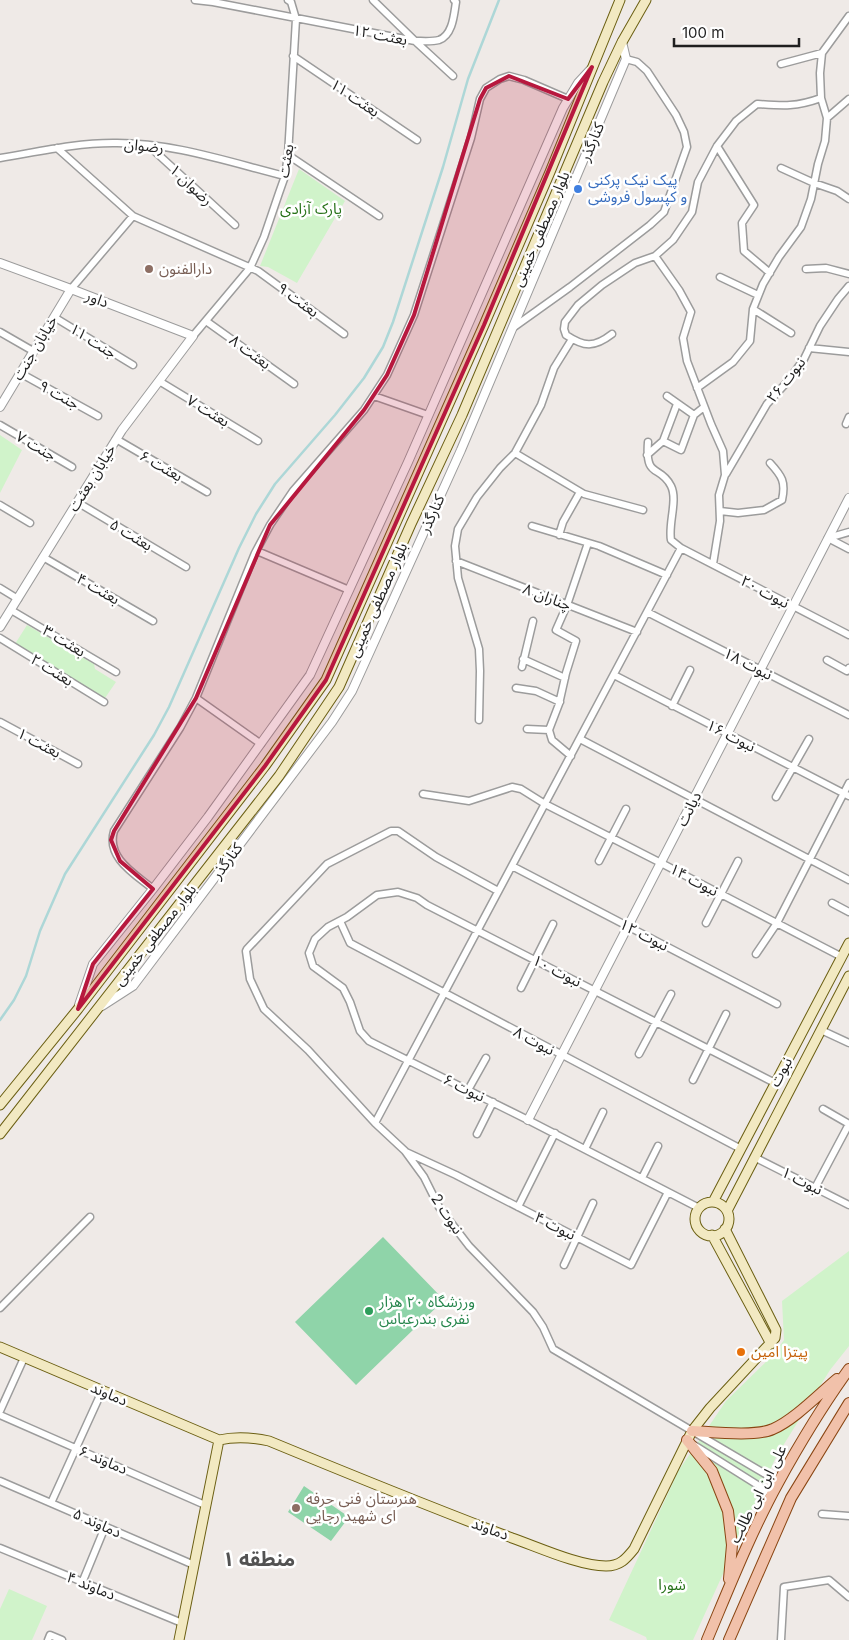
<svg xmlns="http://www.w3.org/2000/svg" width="849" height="1640" viewBox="0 0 849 1640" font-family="Inter,'Noto Sans Arabic',sans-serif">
  <rect width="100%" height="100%" fill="#efeae7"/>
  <path fill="#d0f3ca" d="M299,169l46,32 -48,82 -29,-16 -8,-1z
    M0,435l22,15 -22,43z
    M27,625l67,39 1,5 21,13 -11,16 -90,-54z
    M849,1251v95l-19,24 -54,87 -83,183h-46l-1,-3 -37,-17 70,-150 47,-69 47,-46 11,-15 -2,-39z
    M9,1589l38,17 -15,34h-32v-31z"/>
  <path fill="#8fd4a9" d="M383,1237l61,63 -88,85 -61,-63z
    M304,1486l45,31 -18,24 -43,-29z"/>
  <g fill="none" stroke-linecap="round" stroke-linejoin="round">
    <path stroke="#add7d7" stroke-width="2.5" d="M0,1020l14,-20 12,-24 14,-45 25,-57 89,-139 15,-28 70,-159 17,-34 19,-30 60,-69 29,-37 19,-31 10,-25 50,-155 25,-88 31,-79"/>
    <defs>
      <path id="minor" d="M195,0l18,2 202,39 38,35
        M373,0l42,41c7,0 17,1 24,-1 14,-5 15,-26 17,-38l-2,-2
        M293,56l124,84
        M781,64l41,-11
        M827,118l22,-19
        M149,146l86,79
        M717,146l37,59 -12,18 2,28 26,22
        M57,148l76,68 125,55 86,63
        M288,155l91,61
        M0,158c37,-6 75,-15 113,-15 58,-1 116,19 172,33
        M781,168l33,15 23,8 12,8
        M655,256l24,34 12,22 -8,26 4,23 24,63 12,27 2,24 -6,20 1,26 -7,43
        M806,269l20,-1 23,6
        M720,277l38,18
        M71,289l62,-73
        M753,309l38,24
        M54,317l79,48
        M206,321l88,63
        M514,327l56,-40 80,-62 14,-13 23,-65 -3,-15 -8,-17 -29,-44 -10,-9 -11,-3
        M0,332l33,19
        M612,334c-18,14 -28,13 -46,1l-2,-6 1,-7 13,-17 24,-20 33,-22 20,-7 18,-16 19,-28 6,-30 19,-36 19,-25 21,-17c27,2 39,3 64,-6
        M193,336l57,-68 14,-31 15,-44 6,-17 3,-21 8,-136 -5,-17 -3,-2
        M809,348l40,4
        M20,373l78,43
        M159,381l99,60
        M697,388l36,-26 17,-21 3,-32 10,-25 16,-27 22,-30 10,-28 7,-35 7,-23 2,-23 -6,-20 -1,-25 2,-20 27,-37
        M374,396l54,19
        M667,396l27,19 10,-8
        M846,424l3,-7
        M0,425l72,42
        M116,439l91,53
        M663,441l18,9 13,-35
        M648,442c-3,38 12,22 23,44 7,14 -3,38 0,54l10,8 168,87
        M515,453l69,41 59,16
        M647,455l16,-14 14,-37
        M726,474l41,-70 21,-23 16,-22 16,-33 18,-27 11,-13
        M77,502l109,65
        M0,505l30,18
        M720,511l18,2 26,-3 18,-10c4,-18 0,-24 -12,-37
        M532,526l67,20 68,29
        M559,535l4,-13 17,-30
        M828,538l21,11
        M828,538l21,-6
        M257,551l92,39
        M43,557l110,64
        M456,561l181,71
        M0,588l18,11
        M11,610l105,62
        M647,612l202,103
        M0,638l104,64
        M523,659l42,19
        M827,660l20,11 2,-3
        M522,667l11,-46
        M614,675l235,121
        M516,688l20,3 24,11
        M196,698l65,46
        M672,706l18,-36
        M479,720l1,-49 -1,-22 -21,-71 -3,-32 3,-17 19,-32 23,-29 15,-15 26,-48 13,-37 18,-29
        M0,722l78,42
        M527,729l22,1
        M580,739l269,141
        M571,756l-19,-16 -3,-10 10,-26 7,-31 10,-32 -20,-11 11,-25 21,-62
        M423,794l46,7 43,-14 9,2 24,15 116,59 181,94
        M776,797l33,-58
        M599,861l27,-52
        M512,866l265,138
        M153,889c-18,-15 -47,-31 -39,-58l66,-103 16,-30 59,-145 15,-28 23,-34 71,-81 23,-35 27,-60 57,-177 9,-39 6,-11 14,-9 9,-3 15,4 44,19
        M498,891l-62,-34 -38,-26h-7l-64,33 -80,85 -1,2 4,28 14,30 44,41 67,73 30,28 19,26 15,30 30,39 64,66 10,15 10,22 226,133
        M832,903l17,9
        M340,921l10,22 391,206
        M706,923l32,-62
        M756,954l21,-31 72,-140
        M521,988l32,-64
        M821,1030l28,13
        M639,1054l32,-60
        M693,1080l33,-66
        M468,1090l18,-32
        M823,1109l26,15
        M375,1123l306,-575
        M477,1134l16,-32
        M585,1149l18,-37
        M406,1152l50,23 175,90 37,-73
        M754,1157l95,48
        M642,1178l16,-32
        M815,1188l34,-64
        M518,1207l37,-74
        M699,1208l-171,-88 -159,-79 -9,-10 -10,-29 -7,-14 -30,-22 -4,-13 6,-14 13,-12 19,-10 30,-22 21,-3 19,6 10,7 348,178
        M564,1265l29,-62
        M0,1308l90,-91
        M0,1411l24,-53
        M0,1415l205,90
        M694,1445l78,49
        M0,1481l194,84
        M51,1503l51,-112
        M822,1514l27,2
        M0,1548l182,75
        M82,1583l23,-56
        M48,1640l2,-5 12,5
        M781,1640l3,-53 45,-7 20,17"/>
      <path id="tertiary" d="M0,263l71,26 122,47 -71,94 -122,197
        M0,407l71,-118
        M79,1005l14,-41 60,-75 55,-72 102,-142 98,-213 155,-354 15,-25 13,-14
        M102,1006l31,-20 199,-264 20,-31 109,-241 165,-391 -4,-17
        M528,1120l321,-622"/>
      <path id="secondary" d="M0,1105l78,-96 187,-243 61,-86 158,-355 66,-153 70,-172
        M0,1134l279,-358 60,-89 72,-163 51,-109 141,-333 19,-40 24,-42
        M713,1202l136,-259
        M695 1219a17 17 0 1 1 34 0a17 17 0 1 1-34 0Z
        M727,1211l122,-235
        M712,1235l59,109
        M0,1347l219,93c17,-4 32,-3 50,1 80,33 161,66 243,97 26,9 67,28 94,28 14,0 20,-7 28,-17l58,-118 18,-23 65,-70 1,-8 -51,-101
        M179,1640l40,-200"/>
      <path id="primary" d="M692,1431c20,1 64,6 81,-2 21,-9 46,-35 64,-50
        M687,1440l25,31 16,40 4,34 -3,34
        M707,1640c22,-52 44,-108 71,-157 22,-40 45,-78 71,-114
        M729,1640l62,-142 58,-95"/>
    </defs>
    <use href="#minor" stroke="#9c9c9c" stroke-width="9"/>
    <use href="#tertiary" stroke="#9c9c9c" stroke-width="10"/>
    <use href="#secondary" stroke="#6b5f12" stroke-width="11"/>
    <use href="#primary" stroke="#894512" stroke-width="12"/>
    <use href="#minor" stroke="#fff" stroke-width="6"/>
    <use href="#tertiary" stroke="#fff" stroke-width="8"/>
    <use href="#secondary" stroke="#f2e9c2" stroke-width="9"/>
    <use href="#primary" stroke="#f1c1aa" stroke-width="10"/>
  </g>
  <path fill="#b7183e" fill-opacity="0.2" stroke="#b7183e" stroke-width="4" stroke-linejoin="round" d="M592,67l-108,258 -158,355 -61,86 -187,243 15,-45 60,-75 -33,-28 -9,-21 3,-9 82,-133 74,-173 94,-115 23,-35 27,-60 66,-216 6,-11 23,-12 59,23z"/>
  <circle fill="#3f7fe0" stroke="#fff" stroke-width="2" cx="578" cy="189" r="5"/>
  <g fill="#8d6e63" stroke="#fff" stroke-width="2">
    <circle cx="149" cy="269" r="5"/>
    <circle cx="296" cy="1508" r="5"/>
  </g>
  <circle fill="#2e9e5b" stroke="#fff" stroke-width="2" cx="369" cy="1311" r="5"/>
  <circle fill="#e8710a" stroke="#fff" stroke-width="2" cx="741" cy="1352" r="5"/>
  <g text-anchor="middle" stroke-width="5" stroke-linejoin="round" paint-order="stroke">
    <g font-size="15" fill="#1f1f1f" stroke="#fff">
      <text transform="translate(380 35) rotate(11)" y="5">بعثت ۱۲</text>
      <text transform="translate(355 98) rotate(34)" y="5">بعثت ۱۱</text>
      <text transform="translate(592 142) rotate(-67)" y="5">کنارگذر</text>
      <text transform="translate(144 146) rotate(6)" y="5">رضوان</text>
      <text transform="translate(286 161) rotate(-81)" y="5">بعثت</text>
      <text transform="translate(191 185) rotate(43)" y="5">رضوان ۱</text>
      <text transform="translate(541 229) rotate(-67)" y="5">بلوار مصطفی خمینی</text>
      <text transform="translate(97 299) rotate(21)" y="5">داور</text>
      <text transform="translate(298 300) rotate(36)" y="5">بعثت ۹</text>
      <text transform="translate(93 341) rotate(32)" y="5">جنت ۱۱</text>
      <text transform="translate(35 348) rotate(-59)" y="5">خیابان جنت</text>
      <text transform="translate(250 352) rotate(36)" y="5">بعثت ۸</text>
      <text transform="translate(786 380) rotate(-52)" y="5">نبوت ۲۶</text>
      <text transform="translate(59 395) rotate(29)" y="5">جنت ۹</text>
      <text transform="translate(208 411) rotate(31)" y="5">بعثت ۷</text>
      <text transform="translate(36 446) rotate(30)" y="5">جنت ۷</text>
      <text transform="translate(161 466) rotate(30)" y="5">بعثت ۶</text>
      <text transform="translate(92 478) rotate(-58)" y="5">خیابان بعثت</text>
      <text transform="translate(432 514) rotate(-66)" y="5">کنارگذر</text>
      <text transform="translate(131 535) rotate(31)" y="5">بعثت ۵</text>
      <text transform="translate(98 589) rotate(30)" y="5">بعثت ۴</text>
      <text transform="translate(765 592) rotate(28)" y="5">نبوت ۲۰</text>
      <text transform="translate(547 597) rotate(21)" y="5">چناران ۸</text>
      <text transform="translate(378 600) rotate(-66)" y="5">بلوار مصطفی خمینی</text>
      <text transform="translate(64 641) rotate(31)" y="5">بعثت ۳</text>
      <text transform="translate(748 664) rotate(27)" y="5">نبوت ۱۸</text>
      <text transform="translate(52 670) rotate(32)" y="5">بعثت ۲</text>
      <text transform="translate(731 736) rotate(27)" y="5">نبوت ۱۶</text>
      <text transform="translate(39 743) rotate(28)" y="5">بعثت ۱</text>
      <text transform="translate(689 809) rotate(-63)" y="5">دیانت</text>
      <text transform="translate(227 861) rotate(-53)" y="5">کنارگذر</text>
      <text transform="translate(694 880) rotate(28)" y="5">نبوت ۱۴</text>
      <text transform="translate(155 935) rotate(-52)" y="5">بلوار مصطفی خمینی</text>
      <text transform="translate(644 935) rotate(27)" y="5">نبوت ۱۲</text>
      <text transform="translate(557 971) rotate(27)" y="5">نبوت ۱۰</text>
      <text transform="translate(534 1041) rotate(28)" y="5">نبوت ۸</text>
      <text transform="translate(781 1072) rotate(-62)" y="5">نبوت</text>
      <text transform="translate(464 1088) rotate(26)" y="5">نبوت ۶</text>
      <text transform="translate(802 1181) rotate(27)" y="5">نبوت ۱</text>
      <text transform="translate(447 1214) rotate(56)" y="5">نبوت 2</text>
      <text transform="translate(555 1226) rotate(27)" y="5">نبوت ۴</text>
      <text transform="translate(109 1394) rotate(23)" y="5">دماوند</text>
      <text transform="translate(103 1460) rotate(23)" y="5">دماوند ۶</text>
      <text transform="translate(758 1494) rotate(-63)" y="5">علی ابن ابی طالب</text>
      <text transform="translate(97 1523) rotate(24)" y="5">دماوند ۵</text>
      <text transform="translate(490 1529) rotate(20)" y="5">دماوند</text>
      <text transform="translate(91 1586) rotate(22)" y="5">دماوند ۴</text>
    </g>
    <g font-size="15" fill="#366cbe" stroke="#fff" text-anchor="start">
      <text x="588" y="185">پیک نیک پرکنی<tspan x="588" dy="17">و کپسول فروشی</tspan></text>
    </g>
    <g font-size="15" fill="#277219" stroke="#fff">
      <text x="311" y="214">پارک آزادی</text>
      <text x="672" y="1590">شورا</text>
    </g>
    <g font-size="15" fill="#785e54" stroke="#fff" text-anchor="start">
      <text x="159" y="274">دارالفنون</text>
      <text x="306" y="1504">هنرستان فنی حرفه<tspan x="306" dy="17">ای شهید رجایی</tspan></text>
    </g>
    <g font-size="15" fill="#27864d" stroke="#fff" text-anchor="start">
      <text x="379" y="1307">ورزشگاه ۲۰ هزار<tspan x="379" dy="17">نفری بندرعباس</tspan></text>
    </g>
    <g font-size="15" fill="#c56008" stroke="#fff" text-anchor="start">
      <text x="751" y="1357">پیتزا امین</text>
    </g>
    <g font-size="20" font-weight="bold" fill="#525252" stroke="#fff">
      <text x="259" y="1566">منطقه ۱</text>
    </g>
  </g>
  <path d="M674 38v8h125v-8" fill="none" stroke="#1f1f1f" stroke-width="2.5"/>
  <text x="682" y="38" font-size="15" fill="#1f1f1f" stroke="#ffffff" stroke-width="4" paint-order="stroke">100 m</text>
</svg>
